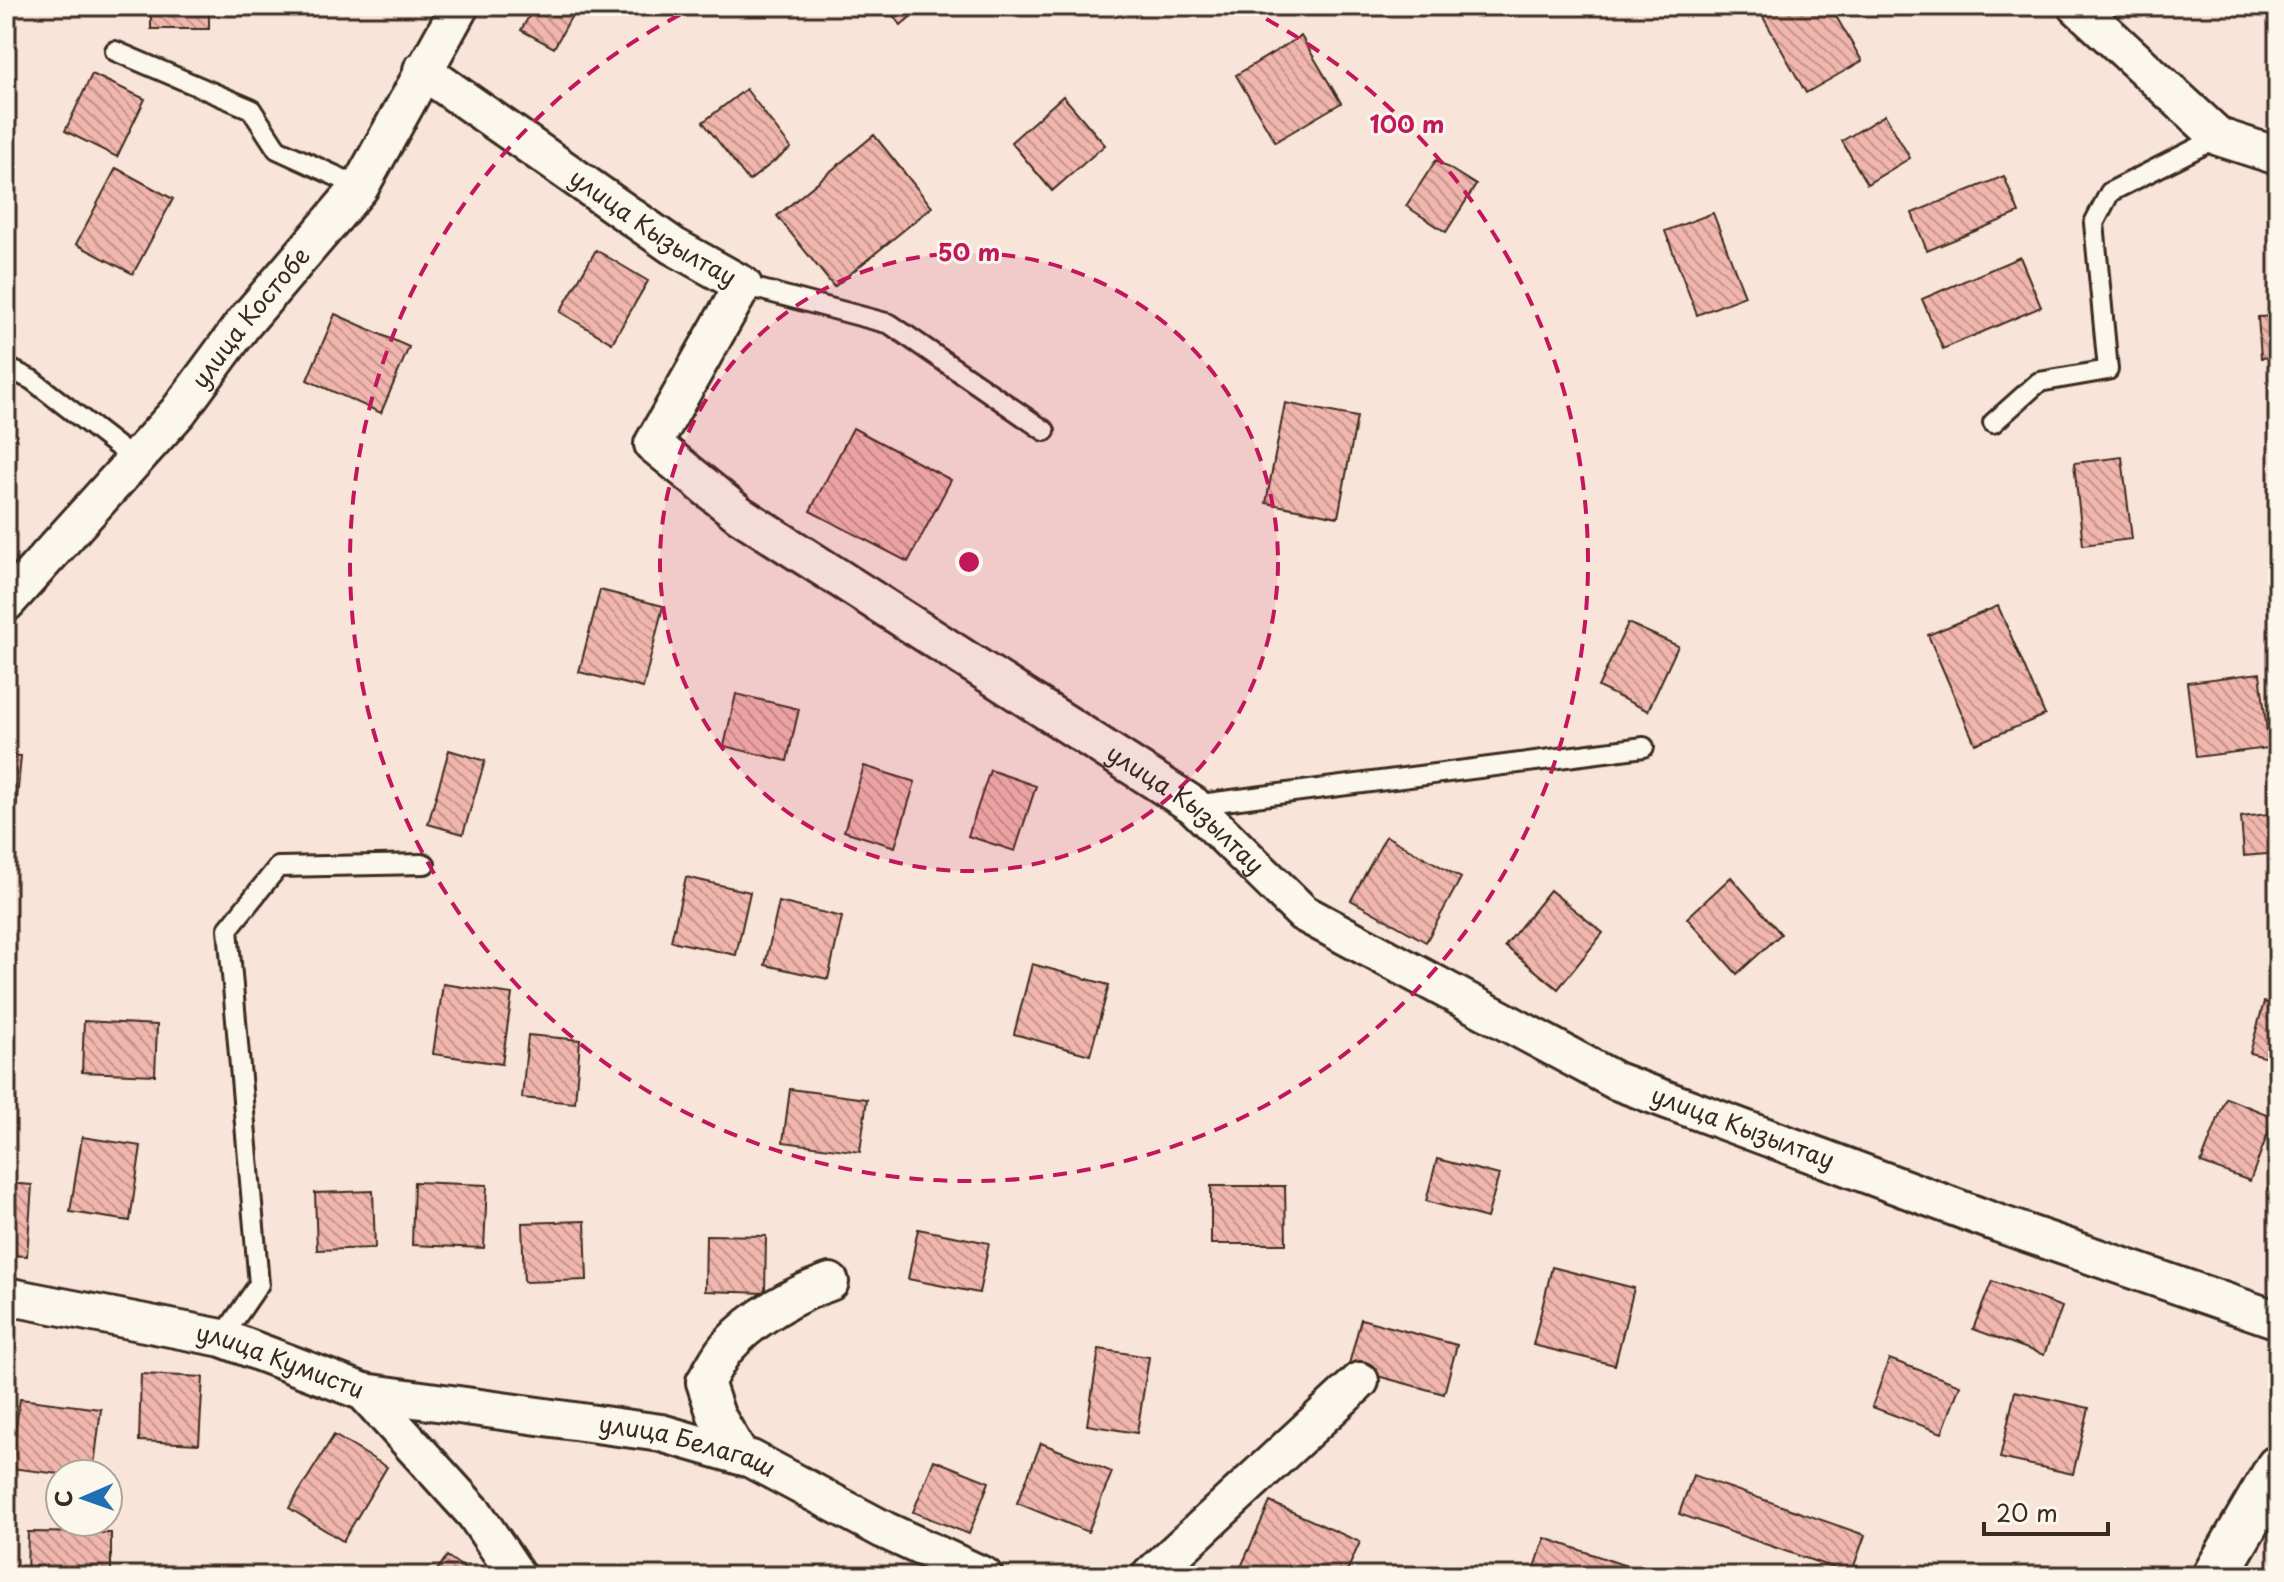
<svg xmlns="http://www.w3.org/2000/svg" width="2284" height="1582" viewBox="0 0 2284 1582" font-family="'Playpen Sans',sans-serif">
  <defs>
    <pattern id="building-back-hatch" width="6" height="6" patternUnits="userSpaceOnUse" patternTransform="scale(2)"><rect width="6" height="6" fill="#f1b6ae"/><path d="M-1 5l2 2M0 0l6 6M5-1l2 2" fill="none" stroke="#c4948d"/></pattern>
  </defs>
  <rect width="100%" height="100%" fill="#f8e4d9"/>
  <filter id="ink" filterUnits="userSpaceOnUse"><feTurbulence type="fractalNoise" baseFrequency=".0125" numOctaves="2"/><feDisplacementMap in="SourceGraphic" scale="16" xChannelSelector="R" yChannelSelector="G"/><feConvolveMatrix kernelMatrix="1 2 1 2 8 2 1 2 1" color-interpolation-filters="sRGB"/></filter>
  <g filter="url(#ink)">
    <path fill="url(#building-back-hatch)" stroke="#3b2a1e" stroke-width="2" d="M151,6h58v23h-58z
      M535,6h42l-23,42 -33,-18z
      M885,6h38l-22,19z
      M1767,6h63l32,55 -56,32 -47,-83z
      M1301,36l40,67 -66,39 -39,-67z
      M92,74l53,25 -28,58 -52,-26z
      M746,89l45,59 -42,33 -46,-59z
      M1063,96l42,49 -53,46 -41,-49z
      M1885,115l25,43 -43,26 -25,-43z
      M874,135l58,72 -98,80 -57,-71z
      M1436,160l40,25 -30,47 -40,-26z
      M116,168l57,31 -40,75 -57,-30z
      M2004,176l15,37 -92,38 -15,-38z
      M1713,213l32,83 -48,19 -32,-84z
      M596,250l52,31 -36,62 -52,-31z
      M2020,257l21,50 -98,42 -21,-50z
      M335,314l74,33 -28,66 -74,-33z
      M2278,316v41l-17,1 -3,-41z
      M1285,403l72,14 -19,100 -72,-14z
      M853,428l98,52 -43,82 -98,-51z
      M2122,457l10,82 -49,6 -9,-82z
      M600,590l63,16 -20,82 -64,-16z
      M1998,606l47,109 -70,29 -47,-109z
      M1628,623l50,23 -30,65 -50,-24z
      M2260,673l9,75 -73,9 -9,-75z
      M736,694l63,15 -12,52 -63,-15z
      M449,750l36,11 -22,73 -35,-10z
      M6,755l15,1 -5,55 -10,-1z
      M864,766l51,16 -20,65 -51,-16z
      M990,770l46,16 -21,65 -47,-15z
      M2278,813v40l-34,3 -3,-39z
      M1386,836l75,42 -35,64 -75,-42z
      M686,877l64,15 -14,63 -65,-14z
      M1731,877l50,57 -44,40 -50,-56z
      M1550,890l53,43 -45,56 -53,-43z
      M779,902l63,15 -14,62 -63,-14z
      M1032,964l77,21 -19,70 -76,-21z
      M443,984l69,10 -10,70 -69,-10z
      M2264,1002l14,4v55l-28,-8z
      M84,1021l73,4 -2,50 -73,-3z
      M528,1035l52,5 -5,63 -53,-5z
      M790,1089l77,10 -7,53 -77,-10z
      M2226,1098l48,19 -24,64 -49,-18z
      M82,1137l59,9 -11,75 -60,-9z
      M1437,1159l62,16 -12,43 -61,-17z
      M414,1182l73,3 -3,63 -72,-3z
      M6,1183l26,2 -5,71 -21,-1z
      M1211,1186h74l1,58h-75z
      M373,1191l2,57 -58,2 -2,-57z
      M585,1221l2,59 -63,2 -2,-59z
      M918,1229l71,14 -10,50 -71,-14z
      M706,1235l60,1 -1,57 -60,-2z
      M1552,1267l82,21 -19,77 -82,-20z
      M1992,1281l70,26 -18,48 -71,-26z
      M1361,1319l96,26 -13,49 -96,-26z
      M1099,1349l50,8 -12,76 -50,-8z
      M1889,1359l71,26 -18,48 -70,-26z
      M141,1374l62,3 -4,67 -60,-3z
      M2015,1391l74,17 -16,66 -73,-16z
      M20,1399l81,10 -8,65h-33l-50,-6z
      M334,1435l53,32 -44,74 -54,-33z
      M1041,1443l71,29 -24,60 -71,-29z
      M934,1460l55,22 -20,52 -56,-22z
      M1693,1475l172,60 -14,39 -172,-60z
      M1270,1502l90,40 -15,34h-108z
      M28,1532l83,1v43h-84z
      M1545,1538l87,30 -2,8h-98z
      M447,1556l28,20h-42z"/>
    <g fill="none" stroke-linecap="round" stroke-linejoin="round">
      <defs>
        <path id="lane" d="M115,51l136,58 26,40 83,38
          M743,285l147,39 155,107
          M6,367l26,13 103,80
          M1993,423l46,-41 69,-12 -14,-147 16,-31 109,-55
          M1193,805l451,-58
          M222,1338l37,-54 -31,-355 50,-62 147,-3"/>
        <g id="street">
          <path d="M2077,6l142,131 59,19"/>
          <path id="s1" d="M422,70l251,176 70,39 -90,159 86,70 454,291 110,108 313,168 384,143 278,96"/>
          <path id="s2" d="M6,603l172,-191 65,-88 117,-137 100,-181"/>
          <path id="s3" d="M6,1296l216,42 142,54 111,122 42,62"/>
          <path id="s4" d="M364,1392l297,41 90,26 133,71 100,46"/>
          <path d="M740,1456l-24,-41 -11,-33c8,-12 14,-27 24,-37 25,-28 66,-51 101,-63"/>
          <path d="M1150,1576l210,-195"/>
        </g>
        <path id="secondary" d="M2215,1576l63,-108"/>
      </defs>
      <use href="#lane" stroke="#3b2a1e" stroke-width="24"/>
      <use href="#street" stroke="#3b2a1e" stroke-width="42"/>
      <use href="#secondary" stroke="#3b2a1e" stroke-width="50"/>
      <use href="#lane" stroke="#fbf7ec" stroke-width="18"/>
      <use href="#street" stroke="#fbf7ec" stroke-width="36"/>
      <use href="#secondary" stroke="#fbf7ec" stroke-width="44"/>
    </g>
  </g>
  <circle cx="969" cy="562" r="309" fill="#c2185b" fill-opacity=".12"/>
  <g fill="none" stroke="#c2185b" stroke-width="4" stroke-dasharray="14 10">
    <circle cx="969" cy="562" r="309"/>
    <path d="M1245 8A619 619 0 1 1 693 8"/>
  </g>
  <g text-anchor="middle" stroke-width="6" stroke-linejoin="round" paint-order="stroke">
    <g font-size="24" fill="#3b2a1e" stroke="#fbf7ec">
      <text dy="8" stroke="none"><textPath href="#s1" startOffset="280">улица Кызылтау</textPath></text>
      <text dy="8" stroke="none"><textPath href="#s2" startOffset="376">улица Костобе</textPath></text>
      <text dy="8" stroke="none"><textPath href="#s1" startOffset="1216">улица Кызылтау</textPath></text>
      <text dy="8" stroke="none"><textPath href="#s1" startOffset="1864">улица Кызылтау</textPath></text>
      <text dy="8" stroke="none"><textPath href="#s3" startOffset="282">улица Кумисти</textPath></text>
      <text dy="8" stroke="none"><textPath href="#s4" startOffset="328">улица Белагаш</textPath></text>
    </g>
  </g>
  <circle cx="969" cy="562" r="12" fill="#c2185b" stroke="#fbf7ec" stroke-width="4"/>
  <g font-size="24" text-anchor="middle" font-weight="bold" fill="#c2185b" stroke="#fbf7ec" stroke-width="6" stroke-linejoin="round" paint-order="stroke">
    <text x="1407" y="133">100 m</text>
    <text x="969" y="261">50 m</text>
  </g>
  <rect width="2284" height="1582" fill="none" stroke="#fbf7ec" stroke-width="32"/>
  <rect x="16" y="16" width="2252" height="1550" fill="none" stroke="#3b2a1e" stroke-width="3" filter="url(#ink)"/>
  <g transform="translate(84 1498) rotate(268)"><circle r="38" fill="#fbf7ec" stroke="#aea59a" stroke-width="2"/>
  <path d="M0-6L14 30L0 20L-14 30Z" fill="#1f6fb2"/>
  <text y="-12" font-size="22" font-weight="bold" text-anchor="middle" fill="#3b2a1e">С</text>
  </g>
  <path d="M1984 1522v12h124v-12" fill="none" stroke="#3b2a1e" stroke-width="4"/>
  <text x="1996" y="1522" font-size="24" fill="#3b2a1e" stroke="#fbf7ec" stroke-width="6" paint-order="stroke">20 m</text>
</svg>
